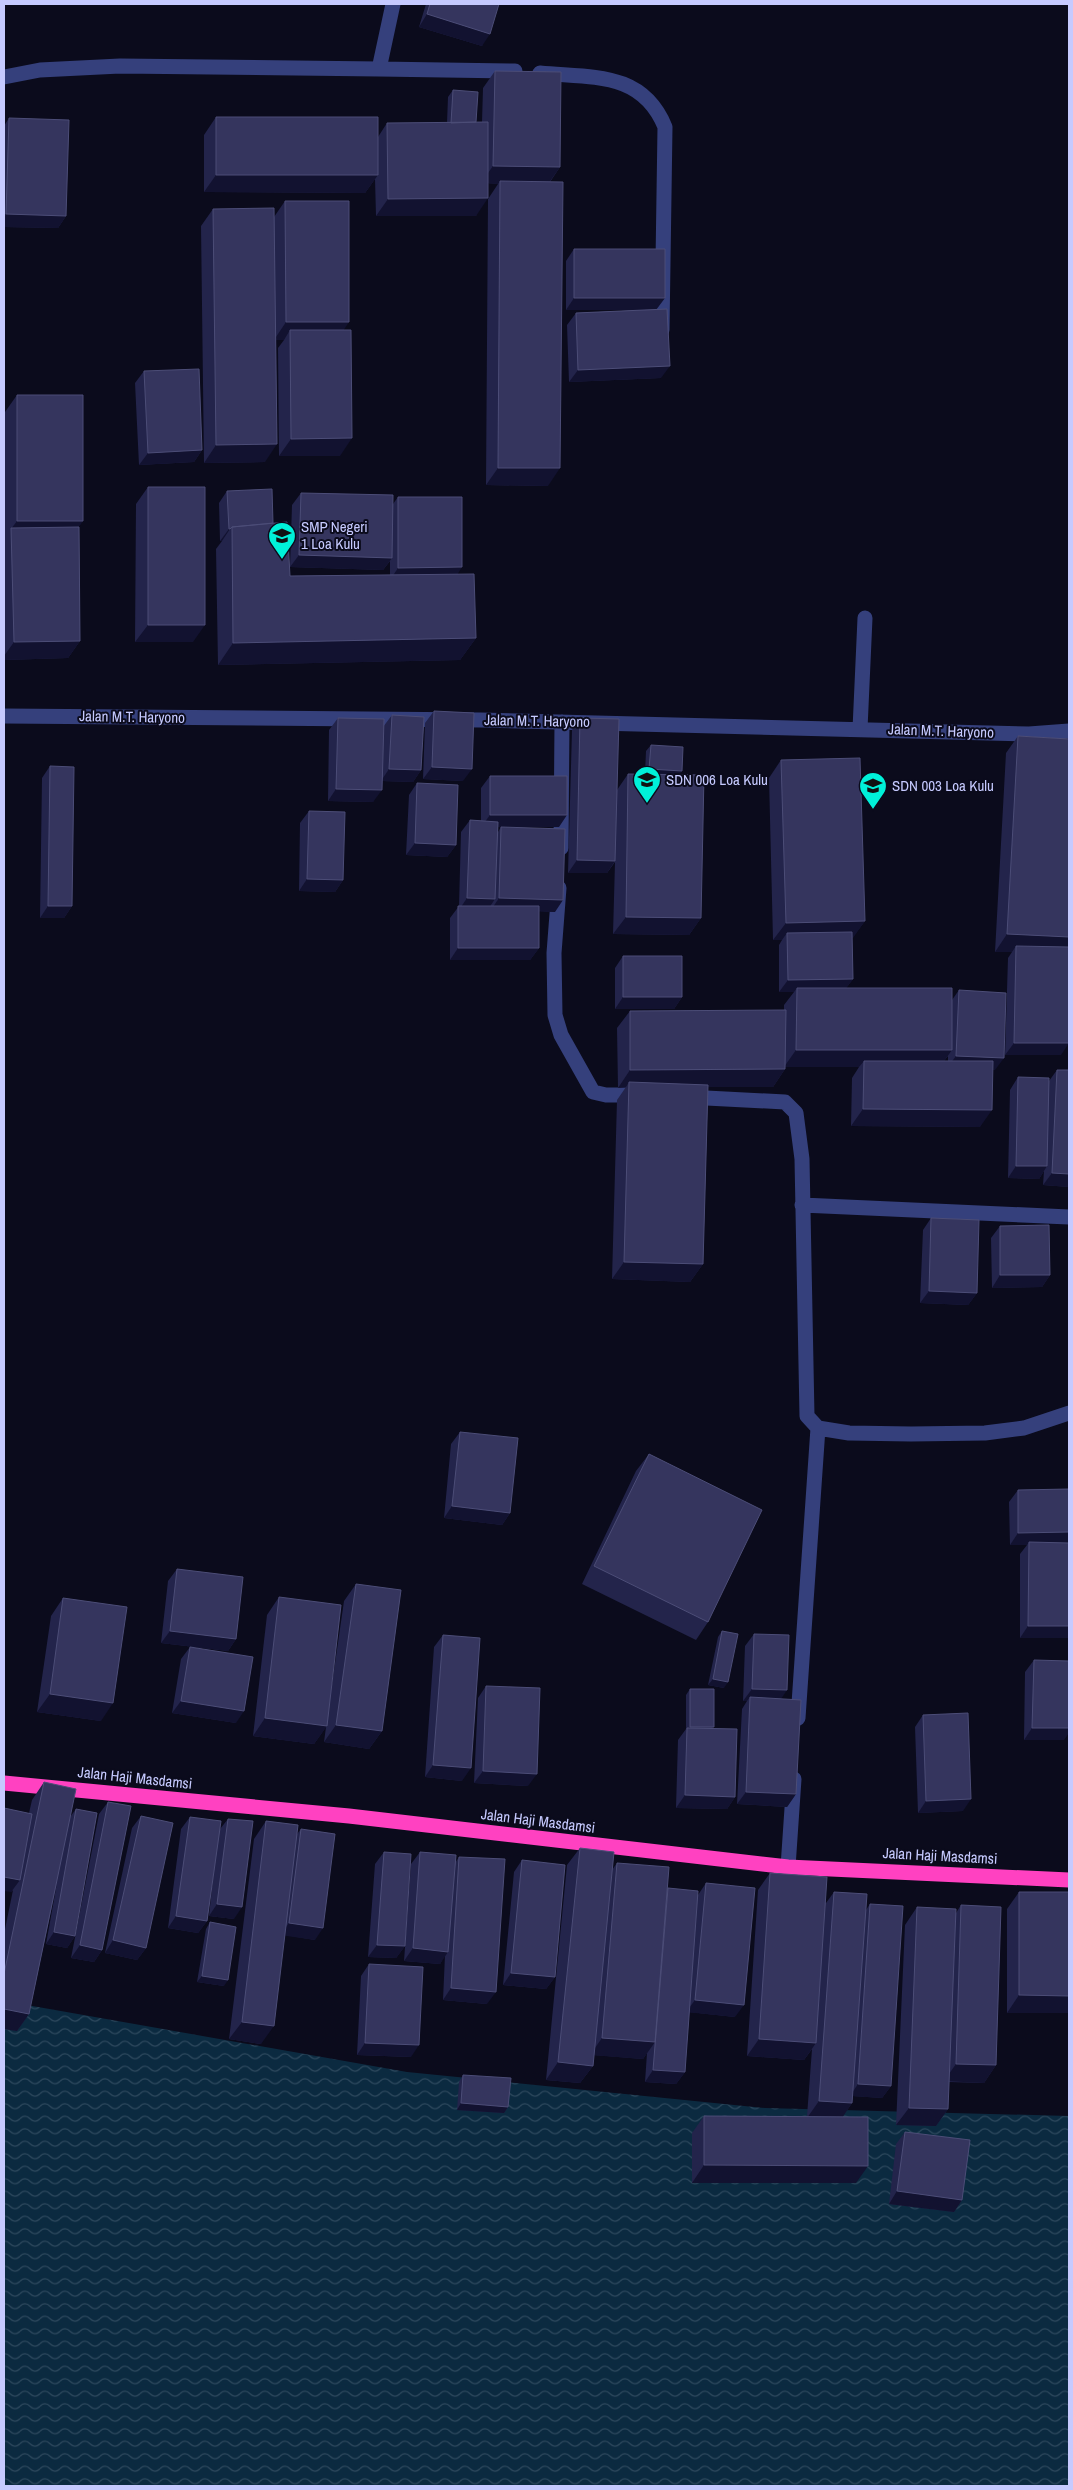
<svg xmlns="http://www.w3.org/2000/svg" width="1073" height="2490" viewBox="0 0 1073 2490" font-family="'Archivo Narrow',sans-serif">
  <defs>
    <pattern id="water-waves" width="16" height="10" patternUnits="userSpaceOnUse" patternTransform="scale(1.25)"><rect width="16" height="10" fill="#0b2a40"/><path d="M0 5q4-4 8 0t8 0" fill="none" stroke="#2d485d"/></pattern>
  </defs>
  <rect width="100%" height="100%" fill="#0b0b1c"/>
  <path fill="url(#water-waves)" d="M4,2001l403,71 358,36 304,8v370h-1065z"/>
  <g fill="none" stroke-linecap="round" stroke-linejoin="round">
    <path stroke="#35407c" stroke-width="15" d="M379,69l136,2
      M540,73c52,5 102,-2 125,54l-3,203
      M4,77l36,-7 80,-4 259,3 14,-65
      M4,716l477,4 548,14 40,-3
      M860,729l5,-111
      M561,848l1,-126
      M559,888l-5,65 1,62 6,20 32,57 13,3h33
      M687,1097l98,5 11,11 6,46 5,257 11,12 31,5 62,1 74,-1 39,-5 45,-15
      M802,1205l267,12
      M798,1718l20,-290
      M788,1867l6,-88"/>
    <path stroke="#ff41c1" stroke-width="15" d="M4,1783l345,33 439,51 281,13"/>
  </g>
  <path fill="#23244b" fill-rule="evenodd" d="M426,4h73l-17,42 -63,-19z
    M495,71l65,96 -10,15 -2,304 -62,-1 2,-286 10,-15 -10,-1 -12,33h-100l-1,-37 -10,14 -161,-1v-57l12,-18 162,20 9,-14h60l1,-26 5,-7 23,32h6l1,-34z
    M9,118l57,98 -8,12 -54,-1v-101z
    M285,201l59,129 -4,126h-61l-1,-108 6,-8h-8l-11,122 -61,1 -3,-237 12,-17 61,8z
    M574,249l83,61 4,68 -92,4 -2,-57 9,-12 65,-3h-75v-49z
    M144,371l58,79 -8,12 -55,3 -4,-82z
    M17,395l62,132 1,114 -12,17 -64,2v-120l1,-2v-126z
    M148,487l45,155h-58l1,-138z
    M227,491l46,32 17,53 100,-1v-14l-7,9 -93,-3 2,-62 9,-12 92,11 5,-7 60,77 18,64 -16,22 -242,5 -2,-116 6,-8h-2l-1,-38z
    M434,711l29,70 -40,-2 2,-56z
    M392,715l29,55 -8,12 -31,-1 -9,21 -45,-1 1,-71 9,-12 45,9z
    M580,718l37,72 11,-16h17l1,-23 5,-6 28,30 22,143 -12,17 -76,-1 2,-72 -8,11h-39l4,-143z
    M1018,736l51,3v207l-1,1 -7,108h-56l3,-97 4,-6h-17l11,-199z
    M781,760l84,161 -13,17 1,41 -7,9 106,12 7,-10 36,80h-3l-12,57 -129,-1 1,-48 7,-11h-74v2l-12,18h-65l-5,177 -13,18 -78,-3 5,-179 9,-13 -8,1 -1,-60 13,-17 154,-1v-5l10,-13h-15v-47l3,-5h-9l-4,-162zM948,1056v5h-4z
    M50,766l22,140 -8,12h-24l2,-140z
    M490,776l69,51h-61v5l3,-5 54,85 -16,-1v37l-9,12h-80v-42l9,-12 2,-74 9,-12 11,1v-33z
    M417,783l39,62 -9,12 -41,-2 3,-60z
    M309,811l34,69 -8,12 -36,-1 1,-68z
    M623,956l59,41 -8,12h-59v-41z
    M1057,1070l12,117 -26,-2 1,-14 -5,8 -31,-1 2,-88 8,-13 31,4z
    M931,1218l46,75 -9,12 -48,-2 3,-73z
    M1000,1226l50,49 -8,12 -50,1 -1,-50z
    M460,1432l50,81 -8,12 -58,-7 7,-74z
    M649,1454l59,168 -12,18 -114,-56 54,-113z
    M1069,1489v147l-1,2h-48v-84l7,-9h-17l-1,-43 9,-12z
    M177,1569l59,70 -8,12 -67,-8 7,-62z
    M356,1584l26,147 -13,18 -45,-7 2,-15 -12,17 -61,-8 14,-121 12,-18 49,115 16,-111z
    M63,1598l38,123 -64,-9 14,-96z
    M722,1631l2,57 -16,-3 10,-48z
    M754,1634l27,65 15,95 -9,13 -50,-3 5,-95 5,-8h-4l2,-55z
    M443,1635l19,146 -37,-4 9,-130z
    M190,1647l46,76 -64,-10 9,-54z
    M1034,1660l30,80h-40l1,-68z
    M486,1686l42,100 -54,-3 4,-85z
    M690,1689l23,39 22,69 -8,12 -51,-1 2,-68 8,-11v-34z
    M923,1715l40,96 -45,2 -3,-86z
    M44,1782l26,35 6,-8 -1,127 -8,12 -21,-4 11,-61 -28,131 -12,17 -13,-2v-95l9,-44 -2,2 21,-92z
    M108,1802l-6,148 -8,12 -23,-4 28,-144z
    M141,1816l5,132 -9,12 -32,-7 27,-125z
    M190,1817l30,12 8,-10 6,100 -25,-3 5,-47 -7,52 -9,12 -30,-5 13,-99z
    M266,1821l31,13 4,-5 14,111 -30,-5 -24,109 -32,-5 25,-200z
    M580,1848l32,22 5,-7 51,25 30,7 8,-12 29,134 -46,-5 -4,60 -9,12 -31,-2 2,-29 -4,6 -49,-4 -1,11 -13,17 -34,-3 21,-215z
    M384,1852l21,94 -9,12 -28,-1 7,-93z
    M420,1852l35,11 4,-6 28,147 -44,-4 2,-45 -5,9 -36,-3 7,-97z
    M522,1860l33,117 -9,12 -43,-4 11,-113z
    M770,1873l56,30 8,-11 32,18 4,-6 21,182 -9,12 -29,-2 -1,7 -9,13 13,67h-164v-50l12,-17h103l5,-67 -8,11 -57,-4 11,-166z
    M1019,1892l49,121h-61v-104z
    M961,1905l35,160 -12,18 -35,-1 -1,27 -12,17 -40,-1 9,-200 12,-18 39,6z
    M210,1922l14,64 -27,-4 9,-53z
    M369,1964l42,93 -54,-2 4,-79z
    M463,2075l45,32 -4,6 -47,-3 2,-28z
    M905,2132l57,68 -8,12 -65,-8 7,-60z"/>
  <path fill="#121230" d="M427,14l63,20 -8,12 -63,-19z
    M493,166l67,1 -12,17 -48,-3 -2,3 -17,-1z
    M216,175h162l-13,18 -161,-1z
    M488,198l-12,18h-100l12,-17z
    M6,214l60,2 -8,12 -54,-1v-9z
    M574,298h91l-9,12h-90z
    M286,322h63l-12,18 -47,-10 -6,10h-10z
    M670,366l-9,12 -92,4 9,-12z
    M352,438l-12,18h-61l12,-17z
    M277,444l-12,18 -61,1 12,-18z
    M202,450l-8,12 -55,3 9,-12z
    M498,468h62l-12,18 -62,-1z
    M17,521h66l-12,17 -60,-9z
    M229,529h1l-8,12h-2z
    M299,555l93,3 -9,12 -93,-3z
    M462,567l-8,13h-64l8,-12z
    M148,625h57l-12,17h-58z
    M476,638l-16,22 -242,5 15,-22z
    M80,641l-12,17 -64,2v-4l10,-14z
    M432,767l40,2 -9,12 -40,-2z
    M389,769l32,1 -8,12 -32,-1z
    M649,769l33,2 -4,6 -33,-2z
    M336,789l46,1 -9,12 -45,-1z
    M490,815h77l-8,12h-78z
    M415,843l41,2 -9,12 -41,-2z
    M577,860l38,1 -8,12h-39z
    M307,879l36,1 -8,12 -36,-1z
    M467,898l28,1 -8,12 -28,-1z
    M499,898l64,2 -8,12 -64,-2z
    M48,906h24l-8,12h-24z
    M626,917l75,1 -12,17 -76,-1z
    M865,921l-12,17 -66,2v-7l-5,7h-9l13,-17z
    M1007,934l62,3v9l-6,9 -47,-9 -4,6h-17z
    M458,948h81l-9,12h-80z
    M853,979l-9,12 -47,-3 -3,4h-15l9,-12z
    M623,997h59l-8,12h-59z
    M1014,1043h55l-8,12h-56z
    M796,1050h156l-13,18 -75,-7 -5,6h-75z
    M956,1056l48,2 -9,12 -48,-2z
    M785,1069l-12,18h-144v-5l-3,5 -8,1 12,-18z
    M863,1109l129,1 -12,17 -129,-1z
    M1016,1166h31l-8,13 -31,-1z
    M1052,1173l17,1v13l-26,-2z
    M624,1262l79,2 -13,18 -78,-3z
    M1000,1275h50l-8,12 -50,1z
    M929,1291l48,2 -9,12 -48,-2z
    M452,1506l58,7 -8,12 -58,-7z
    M1069,1532v12l-40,-2 -2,3h-17l8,-12z
    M1028,1626h41v10l-1,2h-48z
    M170,1631l66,8 -8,12 -67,-8z
    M713,1679l15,3 -4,6 -16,-3z
    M752,1689l35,1 -8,12 -29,-5 -3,4h-4z
    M50,1694l63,9 -12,18 -64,-9z
    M181,1701l63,10 -8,12 -64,-10z
    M265,1718l62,8 -13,18 -61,-8z
    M336,1725l46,6 -13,18 -45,-7z
    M1032,1728h37v5l-5,7h-40z
    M433,1765l38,3 -9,13 -37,-4z
    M483,1771l54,3 -9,12 -54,-3z
    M746,1792l50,2 -9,13 -50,-3z
    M685,1795l50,2 -8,12 -51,-1z
    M971,1799l-8,12 -45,2 8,-12z
    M4,1877l16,3 -9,12 -7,-1z
    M217,1904l25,3 -8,12 -25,-3z
    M176,1916l31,5 -9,12 -30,-5z
    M289,1923l34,5 -8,12 -35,-5z
    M54,1932l21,4 -8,12 -21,-4z
    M113,1940l33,8 -9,12 -32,-7z
    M80,1945l22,5 -8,12 -23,-4z
    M377,1945l28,1 -9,12 -28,-1z
    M413,1948l35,4 -8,12 -36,-3z
    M511,1973l44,4 -9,12 -43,-4z
    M202,1976l26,4 -4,6 -27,-4z
    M451,1988l45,4 -9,12 -44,-4z
    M1019,1995l50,1v15l-1,2h-61z
    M695,2000l49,5 -9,12 -49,-5z
    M4,2009l25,5 -12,17 -13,-2z
    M242,2022l32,4 -13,18 -32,-5z
    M602,2038l53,4 -12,17 -53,-4z
    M759,2039l57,4 -12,17 -57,-4z
    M365,2043l54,2 -8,12 -54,-2z
    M558,2062l35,4 -13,17 -34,-3z
    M956,2064l40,1 -12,18 -40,-2z
    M653,2070l32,2 -9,12 -31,-2z
    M858,2084l33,2 -9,12 -32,-2z
    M819,2101l33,2 -12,18 -33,-3z
    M461,2103l47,4 -4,6 -47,-3z
    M909,2108l39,1 -12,17 -40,-1z
    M704,2165l164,1 -12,17h-164z
    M897,2191l65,9 -8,12 -65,-8z"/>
  <path fill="#35355e" stroke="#4c4d77" d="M430,4h69l-9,30 -63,-20z
    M495,71l66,1 -1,95 -67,-1z
    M453,90l25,2 -2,30 -25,1z
    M216,117h162v58h-162z
    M9,118l60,2 -3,96 -60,-2z
    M488,122v76l-100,1 -1,-76z
    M500,181l63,1 -3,286h-62z
    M285,201h64v121h-63z
    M274,208l3,236 -61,1 -3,-236z
    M574,249h91v49h-91z
    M667,309l3,57 -92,4 -2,-57z
    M290,330h61l1,108 -61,1z
    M199,369l3,81 -54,3 -4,-82z
    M17,395h66v126h-66z
    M148,487h57v138h-57z
    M272,489l1,34 -41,4 -2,2h-1l-2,-38z
    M301,493l92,2 -1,63 -93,-3z
    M398,497h64v70l-64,1z
    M287,522l3,54 184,-2 2,64 -243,5 -1,-116z
    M79,527l1,114 -66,1 -3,-114z
    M434,711l40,2 -2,56 -40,-2z
    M392,715l32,2 -3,53 -32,-1z
    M338,718l46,1 -2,71 -46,-1z
    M580,718l39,1 -4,142 -38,-1z
    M1018,736l51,3v198l-62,-3z
    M651,745l32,2 -1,24 -33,-2z
    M860,758l5,163 -79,2 -5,-163z
    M50,766l24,1 -2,139h-24z
    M628,774l76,1 -3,143 -75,-1z
    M490,776h77v39h-77z
    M417,783l41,2 -2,60 -41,-2z
    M309,811l36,1 -2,68 -36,-1z
    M470,820l28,2 -3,77 -28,-1z
    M501,827l64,2 -2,71 -64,-2z
    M458,906h81v42h-81z
    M852,932l1,47 -65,1 -1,-47z
    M1016,946l53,1v96h-55z
    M623,956h59v41h-59z
    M797,988h155v62h-156z
    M959,990l47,3 -2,65 -48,-2z
    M786,1010l-1,59 -155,1v-59z
    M864,1061h129l-1,49 -129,-1z
    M1057,1070h12v104l-17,-1z
    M1018,1077l31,1 -2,88h-31z
    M629,1082l79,3 -5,179 -79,-2z
    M931,1218l48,2 -2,73 -48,-2z
    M1049,1225l1,50h-50v-49z
    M460,1432l58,6 -8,75 -58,-7z
    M649,1454l113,56 -54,112 -114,-56z
    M1069,1489v43l-51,1v-43z
    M1029,1542l40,1v83h-41z
    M177,1569l66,8 -7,62 -66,-8z
    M356,1584l45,6 -19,141 -46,-6z
    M279,1597l62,8 -14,121 -62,-8z
    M63,1598l64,9 -14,96 -63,-9z
    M722,1631l16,3 -10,48 -15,-3z
    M754,1634l35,1 -2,55 -35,-1z
    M443,1635l37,3 -9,130 -38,-3z
    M190,1647l63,10 -9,54 -63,-10z
    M1034,1660l35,1v67h-37z
    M486,1686l54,2 -3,86 -54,-3z
    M690,1689h24v38h-24z
    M750,1697l51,3 -5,94 -50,-2z
    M968,1713l3,86 -45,2 -3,-86z
    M687,1728l50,1 -2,68 -50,-2z
    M44,1782l32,7 -47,225 -25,-5v-35z
    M108,1802l23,4 -29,144 -22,-5z
    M4,1808l28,6 -12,66 -16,-3z
    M76,1809l21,4 -22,123 -21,-4z
    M141,1816l32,7 -27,125 -33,-8z
    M190,1817l31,4 -14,100 -31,-5z
    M228,1819l25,2 -11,86 -25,-3z
    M266,1821l32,4 -24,201 -32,-4z
    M301,1829l34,5 -12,94 -34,-5z
    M580,1848l34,4 -21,214 -35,-4z
    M384,1852l27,2 -6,92 -28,-1z
    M420,1852l36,3 -8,97 -35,-4z
    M459,1857l46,2 -9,133 -45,-4z
    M522,1860l43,5 -10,112 -44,-4z
    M617,1863l52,4 -14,175 -53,-4z
    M770,1873l57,4 -11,166 -57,-4z
    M706,1883l49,5 -11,117 -49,-5z
    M668,1888l30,3 -13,181 -32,-2z
    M834,1892l33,2 -15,209 -33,-2z
    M1019,1892h50v104l-50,-1z
    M870,1904l33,2 -12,180 -33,-2z
    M961,1905l40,2 -5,158 -40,-1z
    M917,1907l39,2 -8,200 -39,-1z
    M210,1922l26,5 -8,53 -26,-4z
    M369,1964l54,3 -4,78 -54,-2z
    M463,2075l48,3 -3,29 -47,-4z
    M704,2116l164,1v49l-164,-1z
    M905,2132l65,8 -8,60 -65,-9z"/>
  <defs>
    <symbol id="school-pin" viewBox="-11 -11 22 30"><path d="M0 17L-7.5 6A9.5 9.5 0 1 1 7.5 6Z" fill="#00f1d9" stroke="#0b0b1c"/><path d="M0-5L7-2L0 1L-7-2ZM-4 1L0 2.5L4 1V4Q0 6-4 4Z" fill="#111"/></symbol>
  </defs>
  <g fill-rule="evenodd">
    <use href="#school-pin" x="266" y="520" width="32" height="43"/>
    <use href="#school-pin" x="631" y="764" width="32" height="43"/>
    <use href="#school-pin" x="857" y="770" width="32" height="43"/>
  </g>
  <g text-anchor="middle" stroke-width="4" stroke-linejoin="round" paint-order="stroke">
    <g font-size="15" fill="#c6caff" stroke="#0b0b1c" text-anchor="start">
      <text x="301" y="532">SMP Negeri<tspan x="301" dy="17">1 Loa Kulu</tspan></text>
      <text x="666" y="785">SDN 006 Loa Kulu</text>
      <text x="892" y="791">SDN 003 Loa Kulu</text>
    </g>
    <g font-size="15" fill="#c6caff" stroke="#0b0b1c">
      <text transform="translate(132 717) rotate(1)" y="5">Jalan M.T. Haryono</text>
      <text transform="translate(537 721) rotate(1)" y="5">Jalan M.T. Haryono</text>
      <text transform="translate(941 731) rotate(2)" y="5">Jalan M.T. Haryono</text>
      <text transform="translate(135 1778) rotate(6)" y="5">Jalan Haji Masdamsi</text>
      <text transform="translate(538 1821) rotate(7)" y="5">Jalan Haji Masdamsi</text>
      <text transform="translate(940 1856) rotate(3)" y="5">Jalan Haji Masdamsi</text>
    </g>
  </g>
  <rect width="1073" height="2490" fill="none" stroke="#c6caff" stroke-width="10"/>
</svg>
